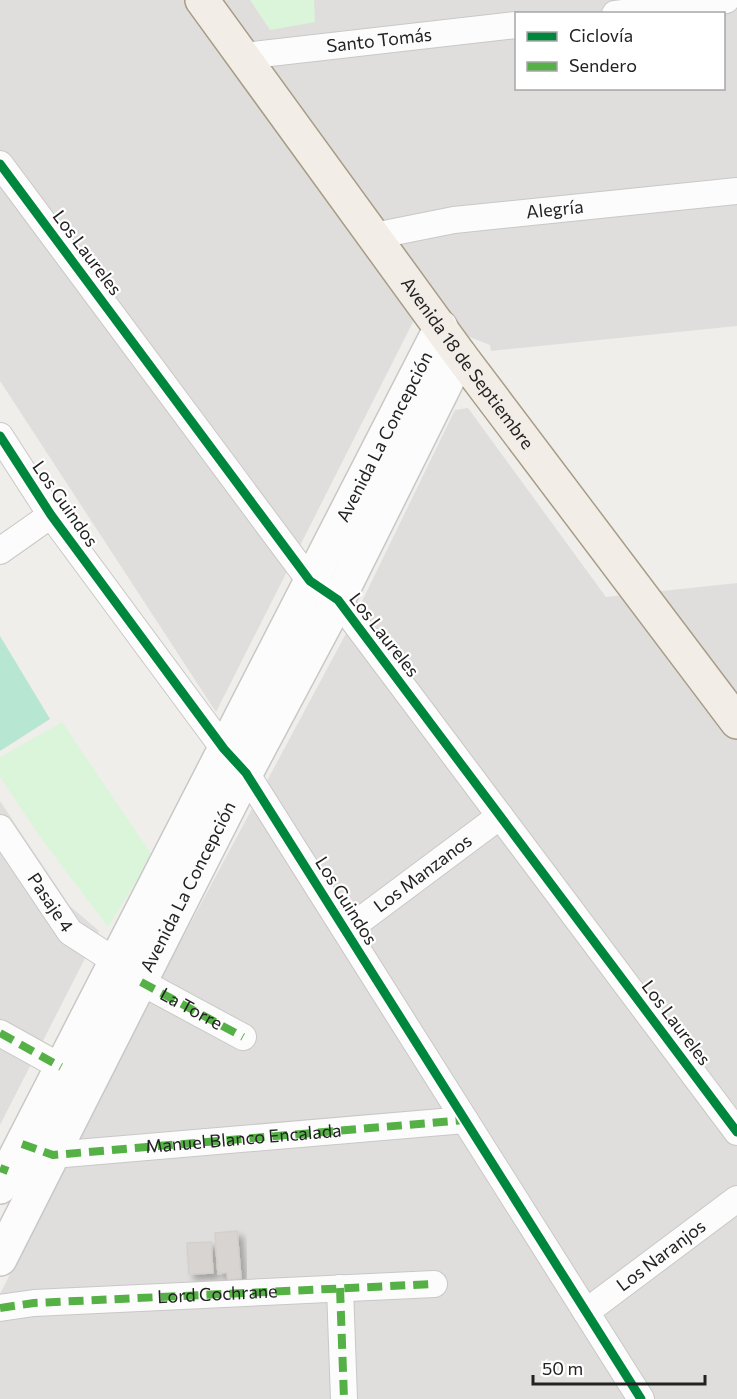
<svg xmlns="http://www.w3.org/2000/svg" width="737" height="1399" viewBox="0 0 737 1399" font-family="Commissioner,sans-serif">
  <defs>
    <filter id="shadow"><feDropShadow dx="5.5" dy="5.5" stdDeviation="3" flood-color="#0004"/></filter>
  </defs>
  <rect width="100%" height="100%" fill="#f0eeeb"/>
  <path fill="#dfdedc" fill-rule="evenodd" d="M0,0h737v326l-246,25 -1,-6 -74,-29 -200,396 -216,-331zM516,14h208v74h-208z
    M468,408l138,189 131,-14v816h-737v-105l137,-271 212,-395 106,-218z
    M0,801l70,105 29,25 -99,194z"/>
  <path fill="#daf5da" d="M250,0h64l1,22 -45,8z
    M62,722l90,133 -44,72 -68,-90 -40,-60v-20z"/>
  <path fill="#b7e6d2" d="M0,636l50,83 -50,32z"/>
  <path fill="#d7d4d2" stroke="#d3d0cc" stroke-width="1.5" filter="url(#shadow)" d="M237,1231l4,47 -13,2 -1,-8 -9,2 -3,-41z
    M211,1242l2,31 -24,1 -2,-31z"/>
  <g fill="none" stroke-linecap="round" stroke-linejoin="round">
    <defs>
      <g id="minor">
        <path d="M615,14l111,-14"/>
        <path id="s1" d="M244,56l272,-31"/>
        <path d="M0,164l310,417 28,19 399,532"/>
        <path id="s2" d="M374,236l80,-16 283,-29"/>
        <path d="M0,436l51,79 173,234 22,24 395,626"/>
        <path d="M0,551l51,-36"/>
        <path id="s3" d="M0,828l70,104 45,29"/>
        <path id="s4" d="M346,931l154,-115"/>
        <path d="M141,982l102,55"/>
        <path d="M0,1033l61,34"/>
        <path d="M39,1150l14,5 412,-35"/>
        <path d="M340,1288l4,111"/>
        <path d="M0,1308l34,-5 400,-19"/>
        <path id="s5" d="M586,1312l151,-113"/>
      </g>
      <g id="tertiary">
        <path id="s6" d="M0,1187l441,-860"/>
        <path id="s7" d="M0,1259l246,-486 92,-173 122,-245"/>
      </g>
      <g id="primary">
        <path id="s8" d="M202,0l258,355 277,367"/>
      </g>
    </defs>
    <use href="#minor" stroke="#c9c8c7" stroke-width="28"/>
    <use href="#tertiary" stroke="#c9c8c7" stroke-width="36"/>
    <use href="#primary" stroke="#a79c86" stroke-width="36"/>
    <use href="#minor" stroke="#fdfcfc" stroke-width="26"/>
    <use href="#tertiary" stroke="#fdfcfc" stroke-width="33"/>
    <use href="#primary" stroke="#f3ede7" stroke-width="33"/>
    <g stroke="#55b145" stroke-width="8" stroke-dasharray="15 8" stroke-linecap="butt">
      <path id="s9" d="M141,982l102,55"/>
      <path d="M0,1033l61,34"/>
      <path id="s10" d="M22,1144l31,11 412,-35"/>
      <path d="M0,1168l8,3"/>
      <path d="M340,1288l4,111"/>
      <path id="s11" d="M0,1308l34,-5 400,-19"/>
    </g>
    <defs>
      <path id="cycleway" d="M0,164l310,417 28,19 399,532
        M0,436l51,79 173,234 22,24 395,626"/>
    </defs>
    <use href="#cycleway" stroke="#fff" stroke-width="13"/>
    <use href="#cycleway" stroke="#00873e" stroke-width="9"/>
  </g>
  <g text-anchor="middle" stroke-width="4.5" stroke-linejoin="round" paint-order="stroke">
    <g font-size="18" fill="#222" stroke="#fff">
      <text dy="6" stroke="none"><textPath href="#s1" startOffset="136">Santo Tomás</textPath></text>
      <text dy="6" stroke="none"><textPath href="#s2" startOffset="183">Alegría</textPath></text>
      <text transform="translate(87 253) rotate(53)" y="6">Los Laureles</text>
      <text dy="6" stroke="none"><textPath href="#s8" startOffset="450">Avenida 18 de Septiembre</textPath></text>
      <text dy="6" stroke="none"><textPath href="#s6" startOffset="843">Avenida La Concepción</textPath></text>
      <text transform="translate(65 504) rotate(55)" y="6">Los Guindos</text>
      <text transform="translate(384 635) rotate(52)" y="6">Los Laureles</text>
      <text dy="6" stroke="none"><textPath href="#s4" startOffset="96">Los Manzanos</textPath></text>
      <text dy="6" stroke="none"><textPath href="#s7" startOffset="417">Avenida La Concepción</textPath></text>
      <text dy="6" stroke="none"><textPath href="#s3" startOffset="90">Pasaje 4</textPath></text>
      <text transform="translate(346 901) rotate(58)" y="6">Los Guindos</text>
      <text dy="6" stroke="none"><textPath href="#s9" startOffset="57">La Torre</textPath></text>
      <text transform="translate(676 1023) rotate(53)" y="6">Los Laureles</text>
      <text dy="6" stroke="none"><textPath href="#s10" startOffset="224">Manuel Blanco Encalada</textPath></text>
      <text dy="6" stroke="none"><textPath href="#s5" startOffset="94">Los Naranjos</textPath></text>
      <text dy="6" stroke="none"><textPath href="#s11" startOffset="218">Lord Cochrane</textPath></text>
    </g>
  </g>
  <rect x="515" y="12" width="210" height="78" fill="#ffffff" stroke="#a7a7a7" stroke-width="1.5"/>
  <rect x="527" y="32" width="30" height="9" fill="#00873e" stroke="#a7a7a7" stroke-width="1.5"/>
  <text x="569" y="42" font-size="18" fill="#222222">Ciclovía</text>
  <rect x="527" y="62" width="30" height="9" fill="#55b145" stroke="#a7a7a7" stroke-width="1.5"/>
  <text x="569" y="72" font-size="18" fill="#222222">Sendero</text>
  <path d="M533 1375v9h172v-9" fill="none" stroke="#222222" stroke-width="3"/>
  <text x="542" y="1375" font-size="18" fill="#222222" stroke="#ffffff" stroke-width="4.5" paint-order="stroke">50 m</text>
</svg>
